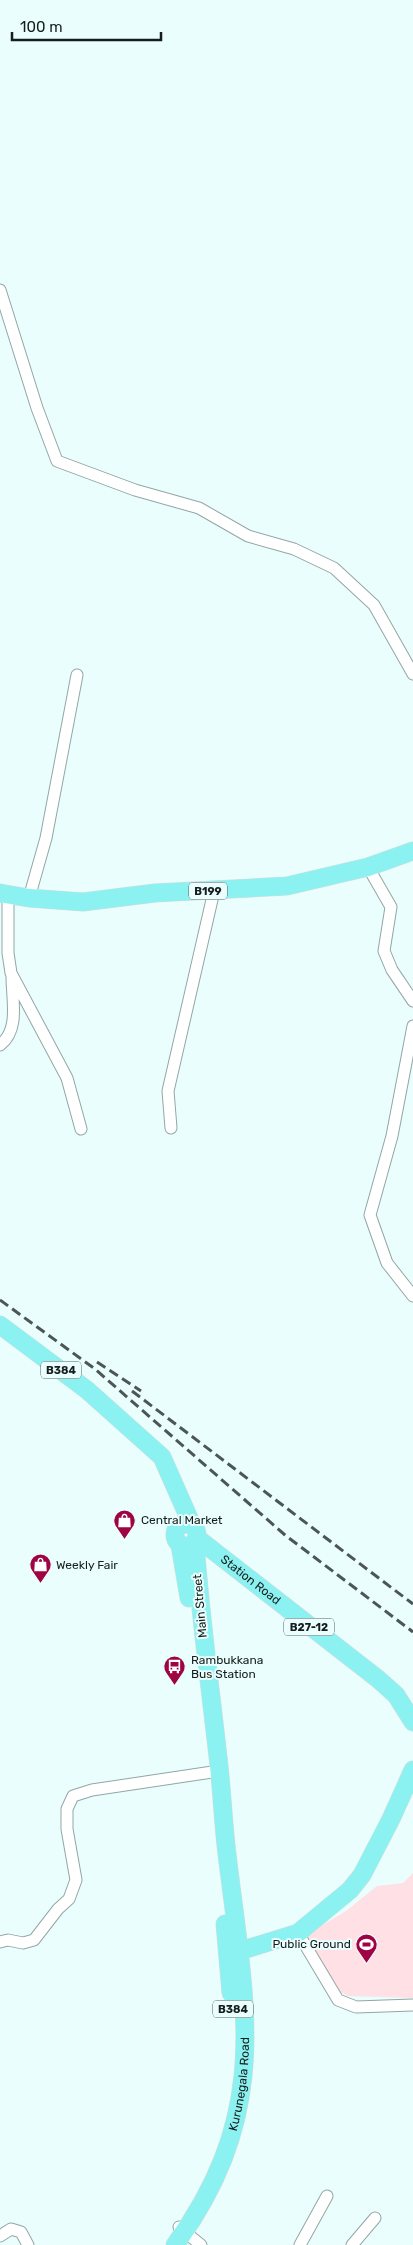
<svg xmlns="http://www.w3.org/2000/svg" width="413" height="2245" viewBox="0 0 413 2245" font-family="Rubik,sans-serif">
  <rect width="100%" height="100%" fill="#e9fefd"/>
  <path fill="#ffe0e5" d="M413,1873v125l-65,-2 -11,-6 -31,-55 40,-24 31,-25 26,-3z"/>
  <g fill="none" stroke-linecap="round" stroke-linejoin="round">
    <defs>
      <path id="street" d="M0,290l37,118 20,53 78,29 64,18 49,28 46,13 40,19 40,37 39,69
        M368,867l23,40 -7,44 8,19 21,31
        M8,894v59l3,20 56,105 14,51
        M29,898l17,-60 31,-163
        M413,1026l-21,110 -22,79 17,48 26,33
        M0,1045c20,-15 12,-45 12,-68
        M171,1128l-3,-37 46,-200
        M298,1933l40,67 18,7 57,-2
        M0,1942l8,-2 15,3 11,-3 24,-31 11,-10 7,-19 -9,-51v-20l6,-13 19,-6 127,-19
        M179,2227l22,18
        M0,2236l11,-7 10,3 7,13
        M300,2245l27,-49
        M352,2245l23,-27"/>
      <g id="primary">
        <path d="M0,893l29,5 54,4 72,-9 132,-7 81,-19 45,-16"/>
        <path d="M0,1325l87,65 75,67 30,68"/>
        <circle cx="186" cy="1535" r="11"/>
        <path id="s1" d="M197,1538l181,141 18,16 17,27"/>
        <path d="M180,1545l9,53"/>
        <path d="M225,1924l6,69"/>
        <path d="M230,1954l68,-21 52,-43 12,-15 29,-56 22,-49"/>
        <path id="s2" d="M175,2245c98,-135 70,-239 52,-391 -4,-32 -5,-65 -9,-97 -8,-72 -18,-143 -23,-215"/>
      </g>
    </defs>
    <use href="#street" stroke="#93a6a5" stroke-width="13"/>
    <use href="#primary" stroke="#dadbdb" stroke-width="19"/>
    <use href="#street" stroke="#fff" stroke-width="11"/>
    <use href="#primary" stroke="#8cf2f1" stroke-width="18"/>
    <path stroke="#4b5655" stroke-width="3" stroke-dasharray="10 5" stroke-linecap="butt" d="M0,1300l95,69 190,166 128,97
      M97,1362l44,29
      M132,1391l281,213"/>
  </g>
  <defs>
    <symbol id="shop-pin" viewBox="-11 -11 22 30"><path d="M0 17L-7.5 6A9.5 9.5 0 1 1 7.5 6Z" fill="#a00344" stroke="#e9fefd"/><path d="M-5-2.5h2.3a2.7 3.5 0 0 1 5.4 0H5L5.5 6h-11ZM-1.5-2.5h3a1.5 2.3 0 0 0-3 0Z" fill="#fff"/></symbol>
    <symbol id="bus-pin" viewBox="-11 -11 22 30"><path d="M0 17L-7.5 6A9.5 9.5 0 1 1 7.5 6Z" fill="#a00344" stroke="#e9fefd"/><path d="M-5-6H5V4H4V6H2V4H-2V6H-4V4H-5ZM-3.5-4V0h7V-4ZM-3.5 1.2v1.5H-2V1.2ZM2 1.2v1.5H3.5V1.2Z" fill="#fff"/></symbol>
    <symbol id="stadium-pin" viewBox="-11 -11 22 30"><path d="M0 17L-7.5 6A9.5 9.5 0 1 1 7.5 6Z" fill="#a00344" stroke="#e9fefd"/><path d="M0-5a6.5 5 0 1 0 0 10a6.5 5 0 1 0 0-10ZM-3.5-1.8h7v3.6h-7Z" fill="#fff"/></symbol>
  </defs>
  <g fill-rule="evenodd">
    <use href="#shop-pin" x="112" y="1508" width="25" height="34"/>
    <use href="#shop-pin" x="28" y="1552" width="25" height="34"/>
    <use href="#bus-pin" x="162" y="1654" width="25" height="34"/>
    <use href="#stadium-pin" x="354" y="1932" width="25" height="34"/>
  </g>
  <g text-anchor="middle" stroke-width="4" stroke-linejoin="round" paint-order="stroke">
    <g fill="#e9fefd" stroke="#556160" stroke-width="1">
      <rect x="189" y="882.5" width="38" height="17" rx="4"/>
      <rect x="41" y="1361.5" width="40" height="17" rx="4"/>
      <rect x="284" y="1618.5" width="50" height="17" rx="4"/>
      <rect x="213" y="2000.5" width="40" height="17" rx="4"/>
    </g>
    <g font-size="11" font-weight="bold" fill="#161e1d">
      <text x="208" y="895">B199</text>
      <text x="61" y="1374">B384</text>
      <text x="309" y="1631">B27-12</text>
      <text x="233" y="2013">B384</text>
    </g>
    <g font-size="12" fill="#161e1d" stroke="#e9fefd" text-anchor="start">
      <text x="141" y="1524">Central Market</text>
      <text x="56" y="1569">Weekly Fair</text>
      <text x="191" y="1664">Rambukkana<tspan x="191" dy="14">Bus Station</tspan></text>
      <text x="351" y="1948" text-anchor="end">Public Ground</text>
    </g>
    <g font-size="12" fill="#161e1d" stroke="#e9fefd">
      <text dy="4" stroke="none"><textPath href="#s1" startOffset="68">Station Road</textPath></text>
      <text transform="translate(200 1606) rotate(-95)" y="4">Main Street</text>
      <text dy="4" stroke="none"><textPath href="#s2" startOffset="176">Kurunegala Road</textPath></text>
    </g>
  </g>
  <path d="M12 32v8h149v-8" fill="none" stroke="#161e1d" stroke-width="2.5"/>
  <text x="20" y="32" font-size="15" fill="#161e1d" stroke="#e9fefd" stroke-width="4" paint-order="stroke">100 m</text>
</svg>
